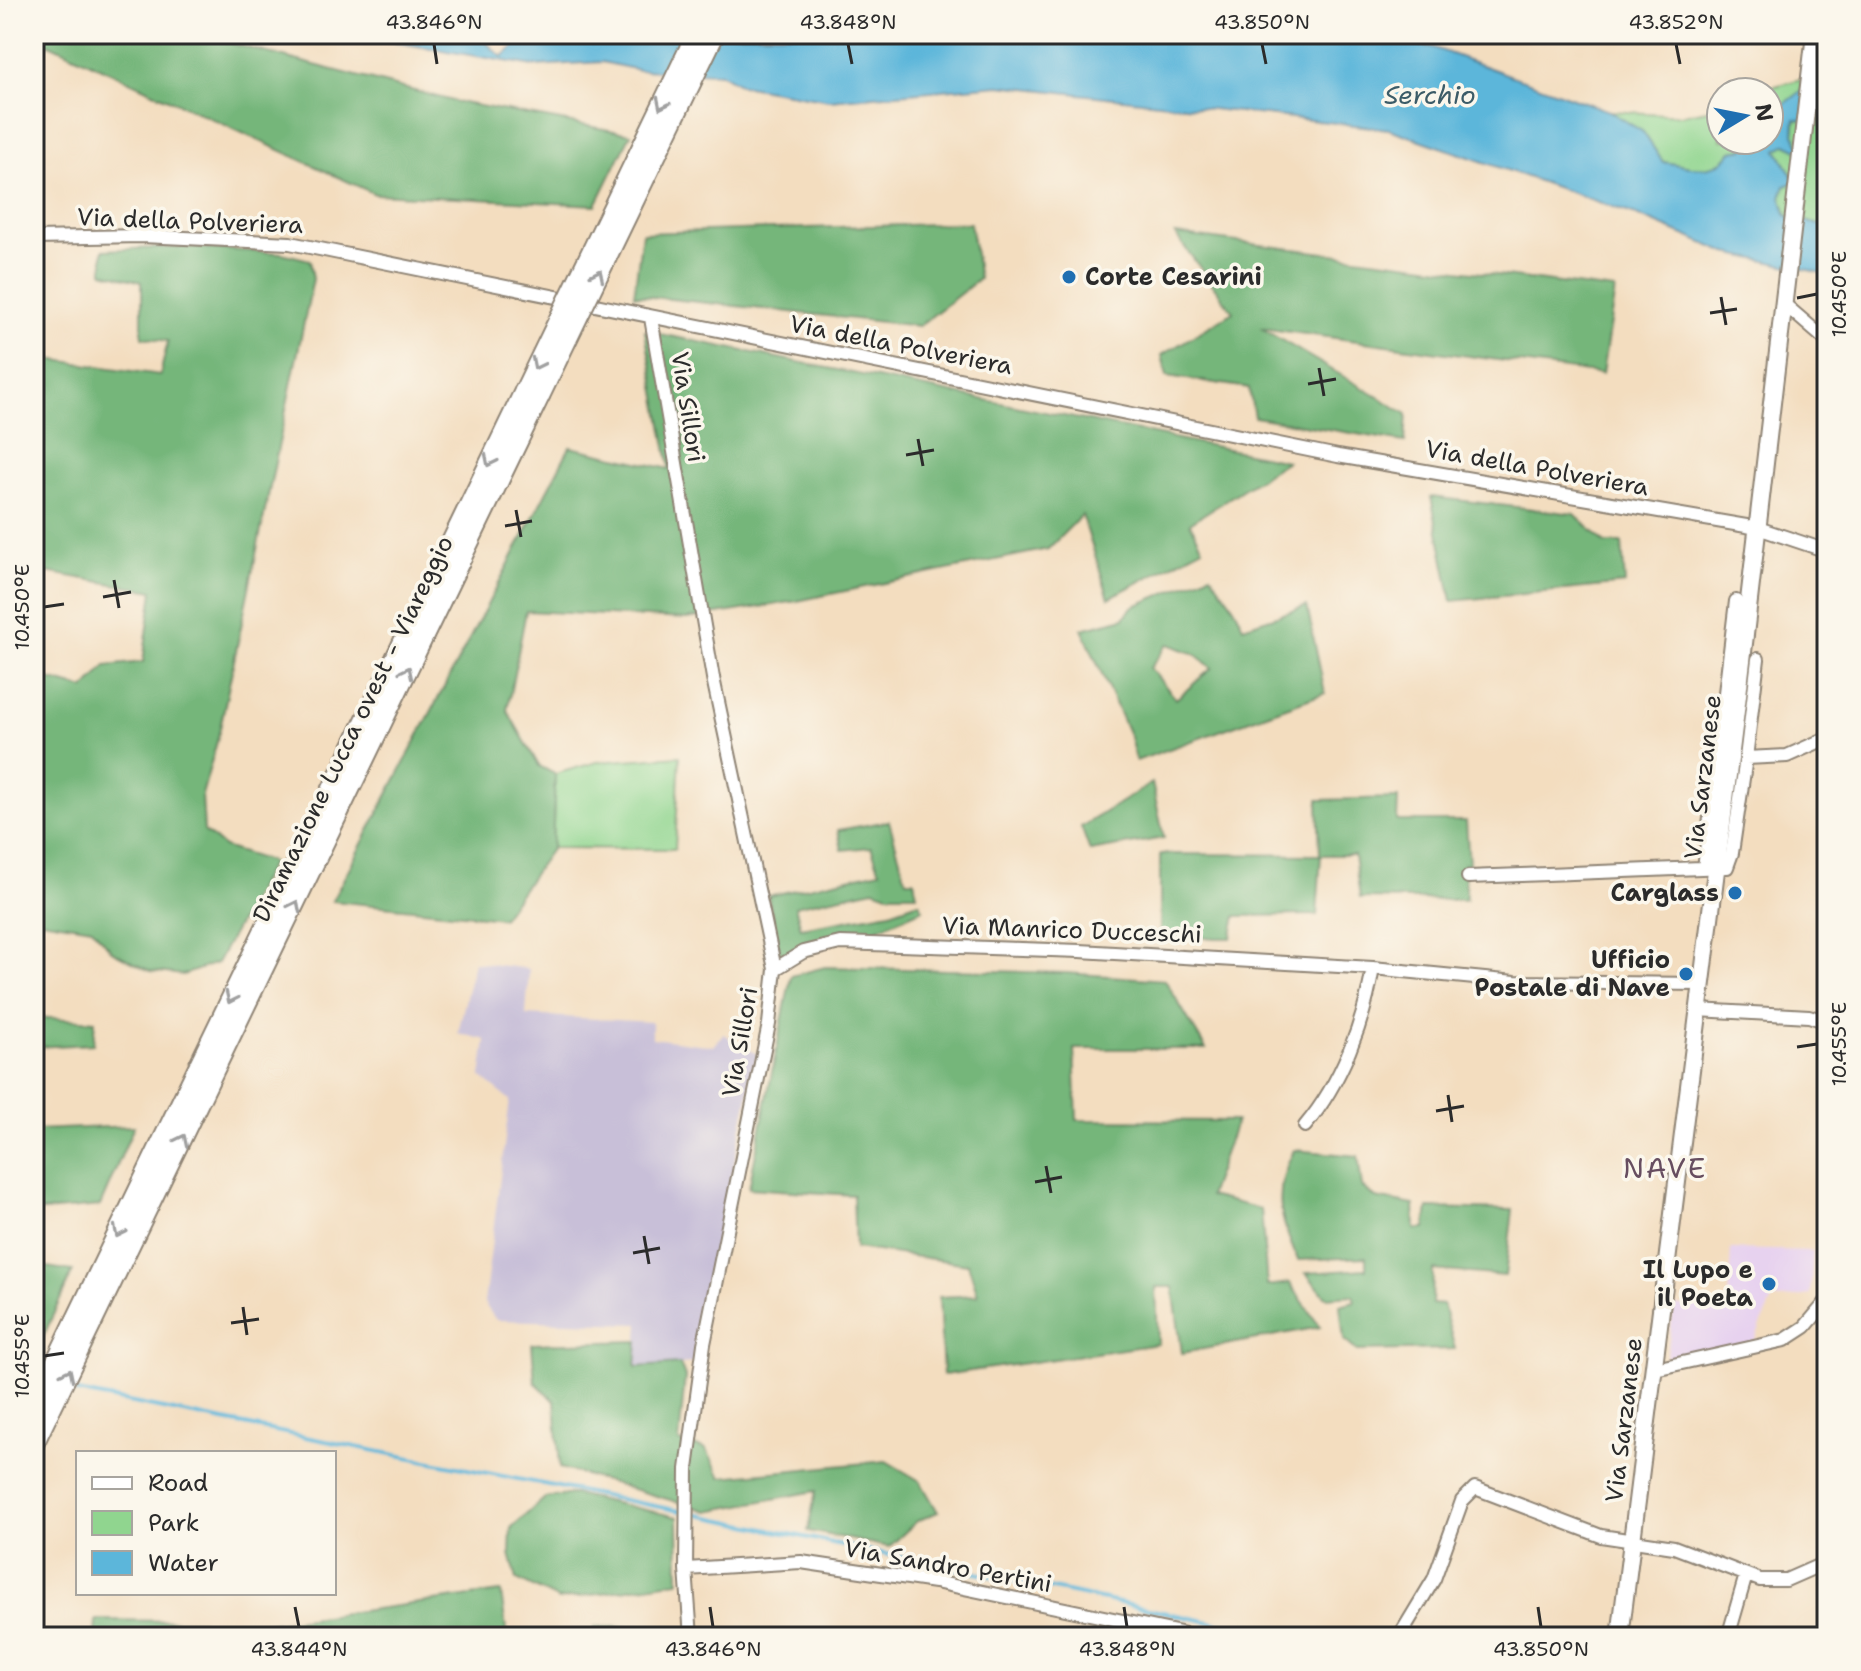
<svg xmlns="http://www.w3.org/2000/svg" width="1861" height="1671" viewBox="0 0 1861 1671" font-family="'Shantell Sans',sans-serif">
  <rect width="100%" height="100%" fill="#fbf7ec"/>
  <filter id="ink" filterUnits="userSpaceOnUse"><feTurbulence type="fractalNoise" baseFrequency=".0125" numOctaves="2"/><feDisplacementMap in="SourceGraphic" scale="16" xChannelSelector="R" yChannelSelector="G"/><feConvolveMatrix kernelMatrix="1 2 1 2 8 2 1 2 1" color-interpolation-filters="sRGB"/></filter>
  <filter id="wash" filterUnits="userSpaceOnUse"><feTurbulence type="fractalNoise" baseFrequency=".006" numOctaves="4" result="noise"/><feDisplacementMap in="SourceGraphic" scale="32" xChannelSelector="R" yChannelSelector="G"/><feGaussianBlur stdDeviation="1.8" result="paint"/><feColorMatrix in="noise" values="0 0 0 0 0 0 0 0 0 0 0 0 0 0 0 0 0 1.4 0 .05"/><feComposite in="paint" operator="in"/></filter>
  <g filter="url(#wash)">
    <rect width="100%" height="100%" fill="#f3ddbf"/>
    <path fill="#e7d2ef" d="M1731,1249l82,2 -3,44 -38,5 -18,41 -88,20 8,-55 54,-1z"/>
    <path fill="#c8bfd8" d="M474,962l55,7 -3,46 126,7v16l61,8 10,-12 34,20 -65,309 -56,5 3,-44 -143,-4 -12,-17 26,-203 -29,-23 5,-37 -28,-7z"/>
    <path fill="#90d58f" stroke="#5e805d" stroke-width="2" d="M1801,79l1,12 25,19v117l-40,-11 -6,-19 4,-11 11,-4 -19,-32 17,-16 2,-16 14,4v-13l-41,13v-30h-16z
      M1712,109l9,1v30h29l-6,9 -12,2c-17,26 -42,15 -69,11l-20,-30 -34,-21 73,4z
      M680,756l-5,93 -123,-1 3,-74 42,-12z"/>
    <path fill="#74b67a" stroke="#507052" stroke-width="2" fill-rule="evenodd" d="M34,34h161l258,67 178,33 -35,71 -221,-11 -341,-157z
      M970,223l9,56 -60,47 -285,-31 8,-62z
      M1175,234l440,56 -13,84 -341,-46 146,86 -2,28 -151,-25 -5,-29 -82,-12 -5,-21 71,-43z
      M184,247l98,6 28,7 3,19 -95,459 -16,57 2,36 20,16 48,15 -55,101 -34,12 -33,-4 -37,-19 -21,-24 -58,-9v-244l51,14 21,-23 37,-4 10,-71 -119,-21v-213l126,18 8,-34 -26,-4v-55l-39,-10v-22z
      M645,331l642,130 -97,62 13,25 -94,50 -27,-83 -34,34 -251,52 -110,18 -161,-8 -19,99 32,56 16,8 -3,74 -50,70 -170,-17 238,-454 100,22z
      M1431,497l144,17 30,29h17l3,41 -173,17z
      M1211,574c11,19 26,32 32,53l64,-21 18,87 -189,68 -6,-24 -48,-108 42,-11 8,-11zM1168,644l27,10 17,14 -36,31 -26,-31z
      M1152,783l12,55 -74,13 -9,-24z
      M1398,798l-1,23h69l3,43h-5l2,36 -106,-2 -6,-43h-33l-4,60 -81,1 -5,22h-71v-84l160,1 -2,-55z
      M889,821l17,59h8l3,14h-29l-14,-5 -79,17 6,22 89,-16 29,-10 4,7 -57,25 -86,20 -12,-58 112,-25 -9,-24 -29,3 -4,-20z
      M825,967l241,6 99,7 41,69h-132l3,71 159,1 -27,75 52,13 6,77 23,-3 30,44 -138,26 -9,-66h-17l2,57 -215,31 -4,-78 39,-2 -10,-31 -113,-16 -2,-53 -104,-7 42,-212z
      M34,1017l61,4 -2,23 -59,3z
      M134,1126l-34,80 -66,6v-82z
      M1294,1150l64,6 4,31 14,11 38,7 1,24h10l3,-21 85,2 -8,66 -72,-6 -1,34 11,1 12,44 -98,2 -13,-11 -4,-35 15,-4 -2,-6 -27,2 -20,-24 60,-4v-12l-68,3c-19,-42 -26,-67 -4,-110z
      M34,1265l39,6 -39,86z
      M638,1341l-2,26 44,-3 5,13 -6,65 27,7 15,28 165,-16 34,20 18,31 -21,9 -28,26 -81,-16 8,-40 -108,20 -148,-43 -5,-67 -20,-19 -3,-38z
      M573,1494l105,23 1,64 -120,19 -42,-21 -7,-25 1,-26 34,-30z
      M501,1592l6,45h-264l-1,-10z
      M96,1620l106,1 2,16h-109z
      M594,1627h81v10h-81z"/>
    <path fill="#5cb6da" stroke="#447082" stroke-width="2" d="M348,34h129l25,23 16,-14 -19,-9h833l100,13 177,64 34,21 20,30c27,4 52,15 69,-11l12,-2 5,-9h20v-18l11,-4 3,-13 19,-14 8,31 -15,-3 -1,15 10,19 -18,-9 -9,6 19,32 -11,4 -4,11 6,19 40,11v47l-100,-21 -91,-38 -247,-86 -390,-44 -170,15 -88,-15 -21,-12 -81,-3 -37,-8 -68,4z"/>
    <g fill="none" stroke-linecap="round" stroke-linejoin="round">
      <path stroke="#5cb6da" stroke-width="4" d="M1814,86l13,-6
        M72,1391l608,120
        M694,1514l588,123"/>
    </g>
  </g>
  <g filter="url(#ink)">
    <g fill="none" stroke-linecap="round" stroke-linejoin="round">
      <defs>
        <path id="minor" d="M34,238l108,-2 148,7 1048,213 420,72 69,23
          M1784,304l43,37
          M651,318l62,360 62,291 -6,55 -65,320 -17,125 -1,100 5,68
          M1746,758l12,-99
          M1704,868l32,-267
          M1468,877l259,-10 5,-14 14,-95 41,-2 40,-18
          M775,969l28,-17 37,-9 240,8 293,17 142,14 186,2
          M1697,1010l112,6 18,6
          M1305,1126c36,-43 59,-103 68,-158
          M1655,1369l130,-29 20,-13 22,-26
          M686,1569l115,-7 134,20 265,55
          M1399,1637l35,-58 28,-78 13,-13 126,48 73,11 86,33h26l41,-18
          M1728,1637l18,-62"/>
        <path id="major" d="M1620,1637l118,-942 77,-661"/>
        <path id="highway" d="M34,1406l490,-1015
          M34,1444l506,-1048"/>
      </defs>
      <use href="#minor" stroke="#8f8475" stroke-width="16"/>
      <use href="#major" stroke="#8f8475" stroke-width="20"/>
      <use href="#highway" stroke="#8f8475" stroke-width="22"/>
      <use href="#minor" stroke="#fff" stroke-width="12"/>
      <use href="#major" stroke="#fff" stroke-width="16"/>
      <use href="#highway" stroke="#fff" stroke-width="18"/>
      <defs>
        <path id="highway-bridge" d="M524,391l172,-357
          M540,396l175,-362"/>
      </defs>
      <use href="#highway-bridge" stroke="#8f8475" stroke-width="22" stroke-linecap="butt"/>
      <use href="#highway-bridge" stroke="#fff" stroke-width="18"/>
    </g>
    <defs><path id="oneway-chevron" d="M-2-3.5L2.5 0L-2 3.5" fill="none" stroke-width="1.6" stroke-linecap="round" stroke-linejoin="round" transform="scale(2)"/></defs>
    <g stroke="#a0a0a0">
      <use href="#oneway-chevron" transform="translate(662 104) rotate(116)"/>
      <use href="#oneway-chevron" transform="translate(598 275) rotate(-64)"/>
      <use href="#oneway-chevron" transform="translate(537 364) rotate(116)"/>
      <use href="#oneway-chevron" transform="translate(490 461) rotate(116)"/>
      <use href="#oneway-chevron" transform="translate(407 672) rotate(-64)"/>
      <use href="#oneway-chevron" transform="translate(295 906) rotate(-64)"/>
      <use href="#oneway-chevron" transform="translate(231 998) rotate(115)"/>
      <use href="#oneway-chevron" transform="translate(182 1140) rotate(-64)"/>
      <use href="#oneway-chevron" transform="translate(119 1232) rotate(116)"/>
      <use href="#oneway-chevron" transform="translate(68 1374) rotate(-64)"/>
    </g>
  </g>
  <path fill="none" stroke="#2b2b2b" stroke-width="3" d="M434,44l3,20M848,44l4,20M1262,44l4,20M1676,44l4,20M1721,297l5,28M1797,298l20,-4M1710,313l27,-4M1319,368l5,28M1308,384l28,-5M918,439l5,27M906,455l28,-5M516,510l5,27M505,526l27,-5M114,580l5,28M103,597l28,-5M44,607l20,-3M1797,1047l20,-3M1448,1095l4,27M1436,1111l28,-5M1046,1166l5,27M1035,1182l27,-5M644,1236l5,28M633,1253l27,-5M243,1307l4,28M231,1323l28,-4M44,1356l20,-3M295,1607l4,20M710,1607l3,20M1124,1607l3,20M1538,1607l3,20"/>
  <g fill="#1f6fb2" stroke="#fbf7ec" stroke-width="3">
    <circle cx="1069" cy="277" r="8"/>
    <circle cx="1735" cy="893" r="8"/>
    <circle cx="1686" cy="974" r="8"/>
    <circle cx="1769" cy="1284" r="8"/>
  </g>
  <g text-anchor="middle" stroke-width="7" stroke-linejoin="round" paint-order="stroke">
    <g font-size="24" fill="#2b2b2b" stroke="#fbf7ec">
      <text transform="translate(190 221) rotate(2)" y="8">Via della Polveriera</text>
      <text transform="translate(901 345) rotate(11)" y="8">Via della Polveriera</text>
      <text transform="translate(688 407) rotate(81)" y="8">Via Sillori</text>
      <text transform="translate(1537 468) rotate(10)" y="8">Via della Polveriera</text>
      <text transform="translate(353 729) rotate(-64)" y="8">Diramazione Lucca ovest - Viareggio</text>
      <text transform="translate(1703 777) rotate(-83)" y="8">Via Sarzanese</text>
      <text transform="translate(1072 930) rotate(2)" y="8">Via Manrico Ducceschi</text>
      <text transform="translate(740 1042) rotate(-80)" y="8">Via Sillori</text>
      <text transform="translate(1624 1420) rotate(-83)" y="8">Via Sarzanese</text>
      <text transform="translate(948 1566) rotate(10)" y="8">Via Sandro Pertini</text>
    </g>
    <g font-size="24" font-weight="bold" fill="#2b2b2b" stroke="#fbf7ec" text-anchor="end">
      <text x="1085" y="285" text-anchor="start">Corte Cesarini</text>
      <text x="1719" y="901">Carglass</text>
      <text x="1670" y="968">Ufficio<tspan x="1670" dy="28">Postale di Nave</tspan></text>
      <text x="1753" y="1278">Il Lupo e<tspan x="1753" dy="28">il Poeta</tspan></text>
    </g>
    <g font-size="26" font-style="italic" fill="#3c5c68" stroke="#fbf7ec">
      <text x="1430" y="104">Serchio</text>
    </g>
    <g font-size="28" letter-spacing="2" fill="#674e60" stroke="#fbf7ec">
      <text x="1665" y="1178">NAVE</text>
    </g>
  </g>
  <rect width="1861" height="1671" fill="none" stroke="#fbf7ec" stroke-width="88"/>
  <rect x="76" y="1451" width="260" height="144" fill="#fbf7ec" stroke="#a8a59f" stroke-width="2"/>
  <rect x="92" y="1477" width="40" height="12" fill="#ffffff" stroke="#a8a59f" stroke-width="2"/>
  <text x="148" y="1491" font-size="24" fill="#2b2b2b">Road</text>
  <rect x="92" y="1511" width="40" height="24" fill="#90d58f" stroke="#a8a59f" stroke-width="2"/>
  <text x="148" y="1531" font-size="24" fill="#2b2b2b">Park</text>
  <rect x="92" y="1551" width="40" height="24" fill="#5cb6da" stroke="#a8a59f" stroke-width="2"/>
  <text x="148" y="1571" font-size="24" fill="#2b2b2b">Water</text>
  <g transform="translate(1745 116) rotate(80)"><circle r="38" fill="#fbf7ec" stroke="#a8a59f" stroke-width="2"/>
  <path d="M0-6L14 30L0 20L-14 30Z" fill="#1f6fb2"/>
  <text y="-12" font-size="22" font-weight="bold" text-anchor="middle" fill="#2b2b2b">N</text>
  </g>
  <rect x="44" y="44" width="1773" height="1583" fill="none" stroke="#2b2b2b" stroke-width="3"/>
  <g font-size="20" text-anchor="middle" fill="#2b2b2b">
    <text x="434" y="29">43.846°N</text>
    <text x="848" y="29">43.848°N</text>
    <text x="1262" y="29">43.850°N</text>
    <text x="1676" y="29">43.852°N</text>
    <text transform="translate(1839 294) rotate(-90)" y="7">10.450°E</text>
    <text transform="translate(22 607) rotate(-90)" y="7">10.450°E</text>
    <text transform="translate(1839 1044) rotate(-90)" y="7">10.455°E</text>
    <text transform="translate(22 1356) rotate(-90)" y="7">10.455°E</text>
    <text x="299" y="1656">43.844°N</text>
    <text x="713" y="1656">43.846°N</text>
    <text x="1127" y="1656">43.848°N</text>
    <text x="1541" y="1656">43.850°N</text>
  </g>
</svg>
